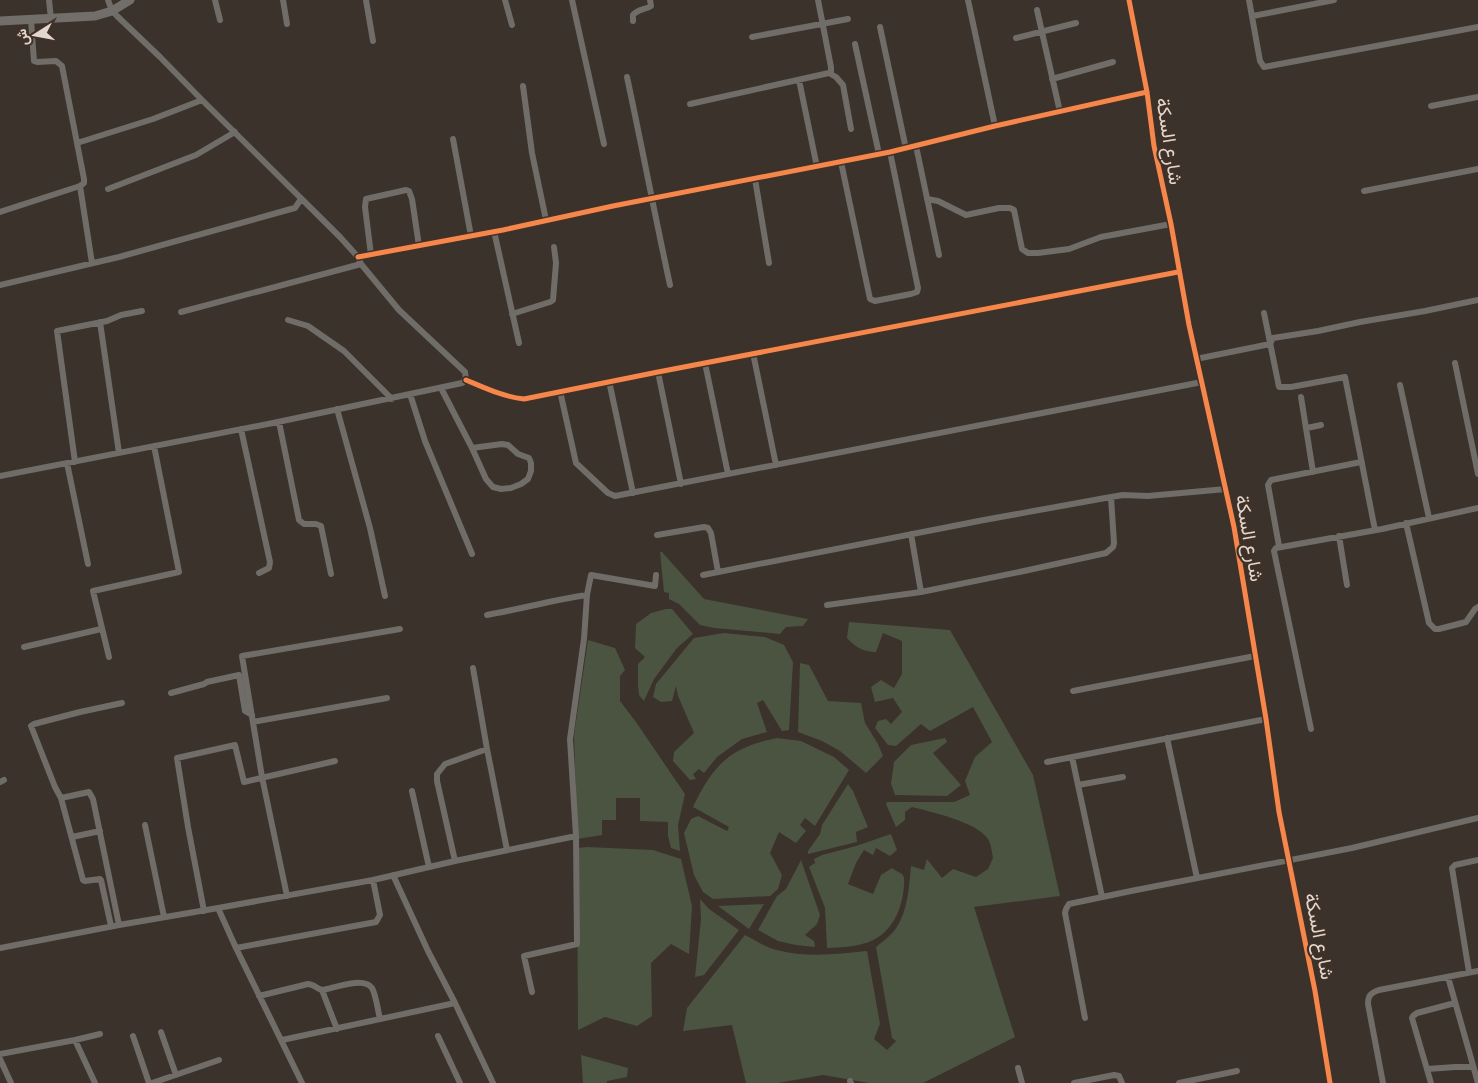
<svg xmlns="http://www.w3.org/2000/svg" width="1478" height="1083" viewBox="0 0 1478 1083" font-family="Signika,Vazirmatn,sans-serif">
  <rect width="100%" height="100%" fill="#3b322c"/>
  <path fill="#4b5341" d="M660,552h2l42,47 104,20 -5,7 -17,1 -6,7 -66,-6 -14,-3 -21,-21 -10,-5v-6l-5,-1z
    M666,609h6l21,25 -16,14 -23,31 -10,22 -5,-6 -1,-9v-22l7,-7 -10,-9 1,-24 15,-11z
    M849,622l101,8 83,145 27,121 -86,11 41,130 -92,46h-54l-46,-8 -45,8h-32l-14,-58 -49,6 4,-23 58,-73c10,5 21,13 32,15 30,8 60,4 90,1l13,73 -6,15 13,11 9,-9 -4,-3 -16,-91c6,-5 13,-10 18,-16 14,-18 15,-44 17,-65l13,4 3,-11 15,19 11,-9 23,8 12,-8 5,-11c-1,-6 -2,-14 -5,-19 -11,-17 -57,-27 -76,-32l-7,5v8l-9,7 -10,-23 1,-2h67l16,-7 -5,-14 10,-24 17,-15 -19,-35 -43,24 -9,-7 -25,22 -8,-1 -13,-17 3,-7 8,-2 5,5 11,-12 -9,-14 -18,4 -4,-15 10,-7 13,8 8,-14v-33l-19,-8 -7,19c-12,0 -21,-5 -29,-14z
    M724,633l41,4 19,8 9,17 -4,68 -7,1 -19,-31 -6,3 10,29 -25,7 -25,18 -13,16 -5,-4 -6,5 3,5 -6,1 -17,-19 1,-9 20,-19 -16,-37 -2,-10 -4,15 -11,1 -8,-5 3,-13 38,-46z
    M588,640l27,8 10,22 -5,6v25l16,21 49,72 -7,31 2,26 -9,-3 -3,-12v-14l-28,-1v-23h-24v22h-14v15l-25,4 -3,-104z
    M800,663l9,2 19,36 33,2 4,20 13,21 5,12 -17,17 -26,-22 -18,-10 -24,-9z
    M777,738l24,3 33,16 15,13 -34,56 -10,-8 -5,7 6,6 -10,12 -17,-11 -9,21 12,22 -4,14 -8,7 -57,3 -10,-7 -9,-17 -10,-42 7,-14 7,-3 29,15 2,-4 -36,-20c20,-42 37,-60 84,-69z
    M945,738l2,4 -14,11 28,32 -14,11 -52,-1 -4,-11 3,-22 17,-17z
    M848,784l5,7 15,36 -12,5 1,10 -49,12v-3l12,-17 2,-9z
    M891,834l6,16 -7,6 -14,-8 -3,7 -9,-5 -8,13 -8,21 25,10 8,-19 11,-7c2,2 7,4 10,6 3,3 2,7 2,11 -1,19 -8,39 -24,51 -16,11 -34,11 -53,12l-2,-40 -16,-41 6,-4 -1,-4 8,-4 34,-9z
    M588,847l65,3 28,9 11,47 -3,48 -18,-10 -20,19 1,53 -15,10 -32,-9 -27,13 -1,-182z
    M801,860l19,55 -3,9 -12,11 9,6 1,6 -19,-2 -18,-4 -20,-11 19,-34 9,-7z
    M700,899l9,10 30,21 -35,45 -9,2 6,-58z
    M764,904l-15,25 -31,-23z
    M581,1055l47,13 -1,9 -20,4v2h-24z"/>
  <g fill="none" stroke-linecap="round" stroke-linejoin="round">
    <path stroke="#706c68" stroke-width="6" d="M49,0l2,19
      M108,0l4,11 5,5 43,41 42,43 138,137 18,20 3,7 38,46 66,62 1,8
      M215,0l5,20
      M283,0l4,24
      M366,0l7,41
      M505,0l7,25
      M572,0l32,144
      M968,0l27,126
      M1129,0l18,92 7,54 17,78 18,101 45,202 32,192 13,93 36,179 15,92
      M1249,0l11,61 4,6 214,-40
      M1037,10l23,102
      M1253,16l81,-16
      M31,20l3,41 3,1 19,-1 6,5 15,77
      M633,21v-6c5,-6 12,-5 18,-9l-1,-6
      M880,27l26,122
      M752,37l96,-18
      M1016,38l60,-15
      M855,44l24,110
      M829,73l7,4 7,8 8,44
      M627,77c15,70 28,139 43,208
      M1052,79l61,-17
      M799,80l18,87
      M523,86l9,67 14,67
      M690,104l139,-31 2,-2v-4l-13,-67
      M1431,106l47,-9
      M453,139l18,97
      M916,146l23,109
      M841,162l29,137 5,2 36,-7 6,-2 1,-4 -28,-136
      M755,179l14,84
      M108,189l88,-34 39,-23
      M1364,191l114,-22
      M927,199l11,2 28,14 33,-7h11l4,2 8,39 6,4h10l31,-4 32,-12 70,-13
      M0,212l80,-26
      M494,231l25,112
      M371,255l-6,-48 1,-8 40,-9 3,1 3,8 7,47
      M358,257l145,-27 110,-24 277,-54 105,-26 152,-34
      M92,263l-12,-77 4,-3v-4l-7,-36 76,-24 49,-19
      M0,285l119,-28 172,-48 4,-1 6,-9
      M181,312l180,-48
      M1264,313l15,74h12l54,-10 30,153
      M512,314l38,-12 3,-2 3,-37 -2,-16
      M288,320l20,6 36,25 48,48
      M100,322l19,131
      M753,353l23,112
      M1196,359l74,-15 3,-6 45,-7 42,-9 65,-11 53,-11
      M705,363l23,111
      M1455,363l23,111
      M658,372l23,112
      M466,380c19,8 38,17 58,19l134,-27 520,-100
      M609,381l24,112
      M1400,385l29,133
      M441,388l31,60 14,31 7,8 8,2 10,-1 10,-4 7,-5 3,-8v-8l-2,-5 -11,-4 -10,-9 -6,-1 -30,4
      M560,391l16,72 32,30 7,3 587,-114
      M410,394l15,47 47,113
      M1301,397l12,75
      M337,409l33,119 15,68
      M279,422l20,98 5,4h12l5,2 10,48
      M1307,428l14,-3
      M241,429l29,133 -1,6 -10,5
      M75,462l-18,-131 50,-10 14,-6 21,-4
      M67,463l21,101
      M0,476l273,-53 189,-40 4,-3
      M1406,523l23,100 6,6h4l27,-7 9,-13 3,-2
      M911,534l10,58
      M657,535l47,-8 4,1 3,5 7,39
      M1339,536l8,49
      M1279,546l-11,-61 3,-5 90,-18
      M703,575l281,-55 127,-23 12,-2 25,1 78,-7
      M827,605l94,-13 103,-21 82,-18 7,-6 1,-4 -3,-46
      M487,615c33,-6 66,-15 100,-20
      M24,647l77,-18
      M109,657l-16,-66 86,-19 -25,-126
      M473,668l14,81 20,101
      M1073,691l182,-35
      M171,693l33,-9 3,-2 32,-7 6,36 7,4
      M253,722l134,-24
      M1311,729l-37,-178 2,-3 106,-19 96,-21
      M1167,738l30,140
      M1072,757l30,140
      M1047,762l219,-43
      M0,782l4,-2
      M1078,785l45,-8
      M412,791l17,76
      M61,798l28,-6 4,7 26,126
      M145,825l19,92
      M72,837l28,-6
      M455,861l-18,-80v-7l8,-10 42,-15
      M393,875l35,76 27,52 38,80
      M287,896l-25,-119 -20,-121 158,-27
      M218,908l18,40 66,135
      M204,911l-16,-84 -11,-69 58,-13 9,37 91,-21
      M111,926l-10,-46 -1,-1 -15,2 -2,-1 -22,-82 -6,-11 -24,-61 3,-2 46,-12 42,-9
      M0,948l119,-23 99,-17 155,-28 82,-19 121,-25
      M236,948l140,-26 4,-7 -7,-35
      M1469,972l-17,-104 3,-3 23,-5
      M1448,977l30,106
      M322,990l15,39
      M532,992l-8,-36 53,-12 -1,-108 -6,-97 14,-100 3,-44 4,-20 64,11 1,-11
      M259,996l49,-12c6,0 9,5 14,6 12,-2 42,-14 50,-2 4,7 6,23 8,31
      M1085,1018l-20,-105 1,-4 3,-5 62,-13 221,-43 126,-30
      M161,1032l15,43
      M133,1036l16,47
      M438,1036l22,47
      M75,1040l20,43
      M282,1040l173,-37
      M0,1054l75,-14 25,-6
      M0,1059l11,24
      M1018,1068l4,15
      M1427,1069l28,-2h18
      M850,1081l1,2
      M152,1083l67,-23
      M1074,1083l40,-8 5,1 3,7
      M1179,1083l58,-12
      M1383,1083l-15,-79c0,-9 3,-11 11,-14l99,-19
      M1431,1083l-19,-65 1,-2 4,-3 38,-10"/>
    <path stroke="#726e6a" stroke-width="9" d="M0,21l95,-5 17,-5 18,-11"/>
    <defs>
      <path id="cycleway" d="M1129,0l18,92 7,54 17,78 18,101 45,202 32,192 13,93 36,179 15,92
        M358,257l145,-27 110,-24 277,-54 105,-26 152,-34
        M466,380c19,8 38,17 58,19l134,-27 520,-100"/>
    </defs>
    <use href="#cycleway" stroke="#413126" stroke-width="8"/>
    <use href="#cycleway" stroke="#f5874c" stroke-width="5"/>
  </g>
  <g text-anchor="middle" stroke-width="4.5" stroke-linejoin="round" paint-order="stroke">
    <g font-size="19" fill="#e2d8d1" stroke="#413126">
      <text transform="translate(1170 141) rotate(81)" y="7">شارع السكة</text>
      <text transform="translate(1250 538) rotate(80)" y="7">شارع السكة</text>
      <text transform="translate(1320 936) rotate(79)" y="7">شارع السكة</text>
    </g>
  </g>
  <g transform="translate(35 35) rotate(259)" stroke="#413126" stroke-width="4" paint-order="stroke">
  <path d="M0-4L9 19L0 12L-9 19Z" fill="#e2d8d1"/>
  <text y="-8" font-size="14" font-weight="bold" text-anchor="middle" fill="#e2d8d1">ش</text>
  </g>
</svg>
